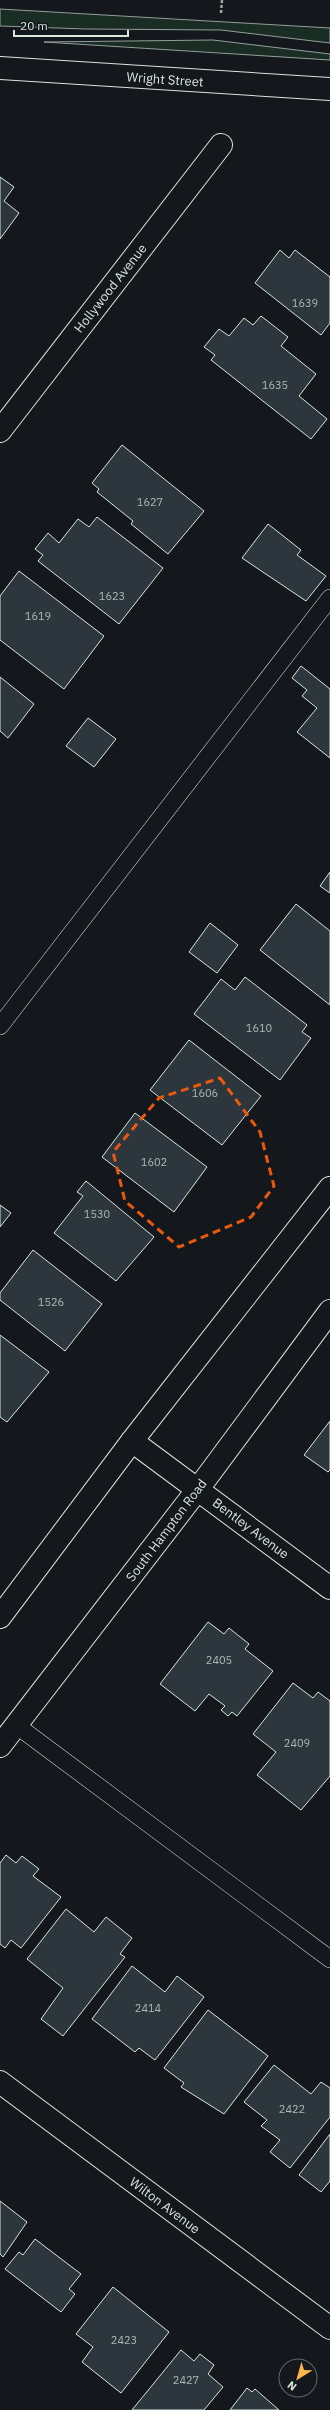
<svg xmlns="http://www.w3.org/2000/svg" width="330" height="2410" viewBox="0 0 330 2410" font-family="'IBM Plex Sans',sans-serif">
  <rect width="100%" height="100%" fill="#14181c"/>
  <path fill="#1a2d24" stroke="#939e99" d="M0,9l330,19v15l-109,-13 -135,-1 -86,-3z
    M213,40l117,14v6l-286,-18z"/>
  <path fill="#2c363c" stroke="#d8e6dc" d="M0,177l14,10 -10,14 15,12 -19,26z
    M280,250l9,8 6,-8 35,27v46l-9,12 -66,-52z
    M261,316l27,21 -7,9 35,28 -17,22 28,23 -16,20 -100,-79 4,-5 -11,-8 15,-18 10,7 15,-18 9,7z
    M122,445l82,66 -36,43 -37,-30 2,-3 -36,-29 2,-3 -7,-6z
    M97,517l66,51 -44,56 -81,-63 5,-6 -8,-6 13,-16 11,10 19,-24 11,8z
    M268,524l33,26 -4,5 29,21 -20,25 -64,-43z
    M19,571l85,65 -40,53 -64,-49v-44z
    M301,666l29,23v69l-33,-26 20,-24 -15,-12 5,-6 -15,-12z
    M0,677l34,27 -26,34 -8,-7z
    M88,718l28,21 -22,28 -28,-21z
    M330,872v21l-10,-7z
    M296,904l34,27v74l-70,-55z
    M210,923l28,22 -21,28 -28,-21z
    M245,977l62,48 -5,7 9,6 -31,42 -86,-66 27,-35 14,11z
    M189,1040l72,56 -39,49 -72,-55z
    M135,1113l72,54 -33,45 -72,-55z
    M86,1181l68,56 -38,44 -62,-48 29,-37 -6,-4z
    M0,1205l11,8 -11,14z
    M33,1250l69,54 -37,47 -65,-51v-7z
    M0,1335l49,37 -42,50 -7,-5z
    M330,1421v49l-2,2 -24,-17z
    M208,1622l16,12 5,-6 20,16 -4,5 28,22 -36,45 -5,-4 -4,4 -7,-6 4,-4 -16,-12 -14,17 -35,-27z
    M293,1683l20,15 5,-6 12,9v75l-29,34 -44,-35 19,-23 -23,-18z
    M6,1855l10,8 6,-7 17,13 -6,7 28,21 -40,51 -10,-8 -6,8 -5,-4v-81z
    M66,1909l28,23 12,-15 26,21 -12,16 5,3 -62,79 -22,-17 22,-31 -36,-29z
    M132,1966l33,26 12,-16 27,21 -49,63 -16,-12 -4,4 -43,-33z
    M208,2010l60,46 -44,58 -43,-27 3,-4 -20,-15z
    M274,2065l37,29 10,-12 9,6v29l-40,51 -20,-16 10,-12 -19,-14 6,-6 -23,-18z
    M330,2134v47l-9,11 -22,-17z
    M0,2201l27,21 -24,35 -3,-3z
    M35,2239l46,35 -12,15 6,5 -14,18 -56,-43 14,-17 4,3z
    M113,2287l56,45 -48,61 -39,-31 11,-15 -17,-13z
    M181,2350l13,11 6,-7 14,11 -6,9 15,13 -19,23h-72z
    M247,2388l5,4 3,-3 24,21h-49z"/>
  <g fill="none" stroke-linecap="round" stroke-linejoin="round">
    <defs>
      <path id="service" d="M0,1026l330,-428
        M16,1725l314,234"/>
      <path id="minor" d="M0,431l221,-286
        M132,1441l198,147
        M0,2082l330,246"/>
      <path id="tertiary" d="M0,68l330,21"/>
      <path id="secondary" d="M0,1617l132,-176 198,-253
        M0,1746l198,-257 132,-178"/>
    </defs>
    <use href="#service" stroke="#d8e6dc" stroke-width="18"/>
    <use href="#minor" stroke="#d8e6dc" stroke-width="24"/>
    <use href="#tertiary" stroke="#d8e6dc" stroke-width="24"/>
    <use href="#secondary" stroke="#d8e6dc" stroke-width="24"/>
    <path stroke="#9da8a2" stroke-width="2.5" stroke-dasharray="3 2" stroke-linecap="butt" d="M221,13l1,-13"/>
    <use href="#service" stroke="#14181c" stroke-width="17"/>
    <use href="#minor" stroke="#14181c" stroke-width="22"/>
    <use href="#tertiary" stroke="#14181c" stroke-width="22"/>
    <use href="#secondary" stroke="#14181c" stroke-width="22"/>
  </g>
  <path fill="none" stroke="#e8590c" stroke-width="3" stroke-dasharray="8 5" stroke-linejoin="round" d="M220,1078l40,54 14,54 -23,31 -72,30 -54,-46 -12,-49 46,-54z"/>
  <g text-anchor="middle" stroke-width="3" stroke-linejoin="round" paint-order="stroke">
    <g font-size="11" fill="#adbab4">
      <text x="305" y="307">1639</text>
      <text x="275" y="389">1635</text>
      <text x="150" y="506">1627</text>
      <text x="112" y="600">1623</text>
      <text x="38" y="620">1619</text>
      <text x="259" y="1032">1610</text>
      <text x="205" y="1097">1606</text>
      <text x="154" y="1166">1602</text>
      <text x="97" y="1218">1530</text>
      <text x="51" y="1306">1526</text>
      <text x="219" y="1664">2405</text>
      <text x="297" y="1747">2409</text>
      <text x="148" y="2012">2414</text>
      <text x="292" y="2113">2422</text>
      <text x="124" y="2344">2423</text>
      <text x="186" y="2384">2427</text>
    </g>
    <g font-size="13" fill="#d8e6dc" stroke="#14181c">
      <text transform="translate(165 79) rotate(4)" y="5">Wright Street</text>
      <text transform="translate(110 288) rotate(-52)" y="5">Hollywood Avenue</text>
      <text transform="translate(251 1528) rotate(37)" y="5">Bentley Avenue</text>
      <text transform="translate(166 1530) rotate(-53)" y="5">South Hampton Road</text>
      <text transform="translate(165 2205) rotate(37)" y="5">Wilton Avenue</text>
    </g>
  </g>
  <g transform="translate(298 2378) rotate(217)"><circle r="19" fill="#14181c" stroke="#626a69"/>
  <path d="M0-3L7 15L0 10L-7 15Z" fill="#ffb74d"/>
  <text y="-6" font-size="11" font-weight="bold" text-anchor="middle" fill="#d8e6dc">N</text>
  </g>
  <path d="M14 30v6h114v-6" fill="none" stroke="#d8e6dc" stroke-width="2"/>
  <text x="20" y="30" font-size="12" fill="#d8e6dc" stroke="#14181c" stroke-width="3" paint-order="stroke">20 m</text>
</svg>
